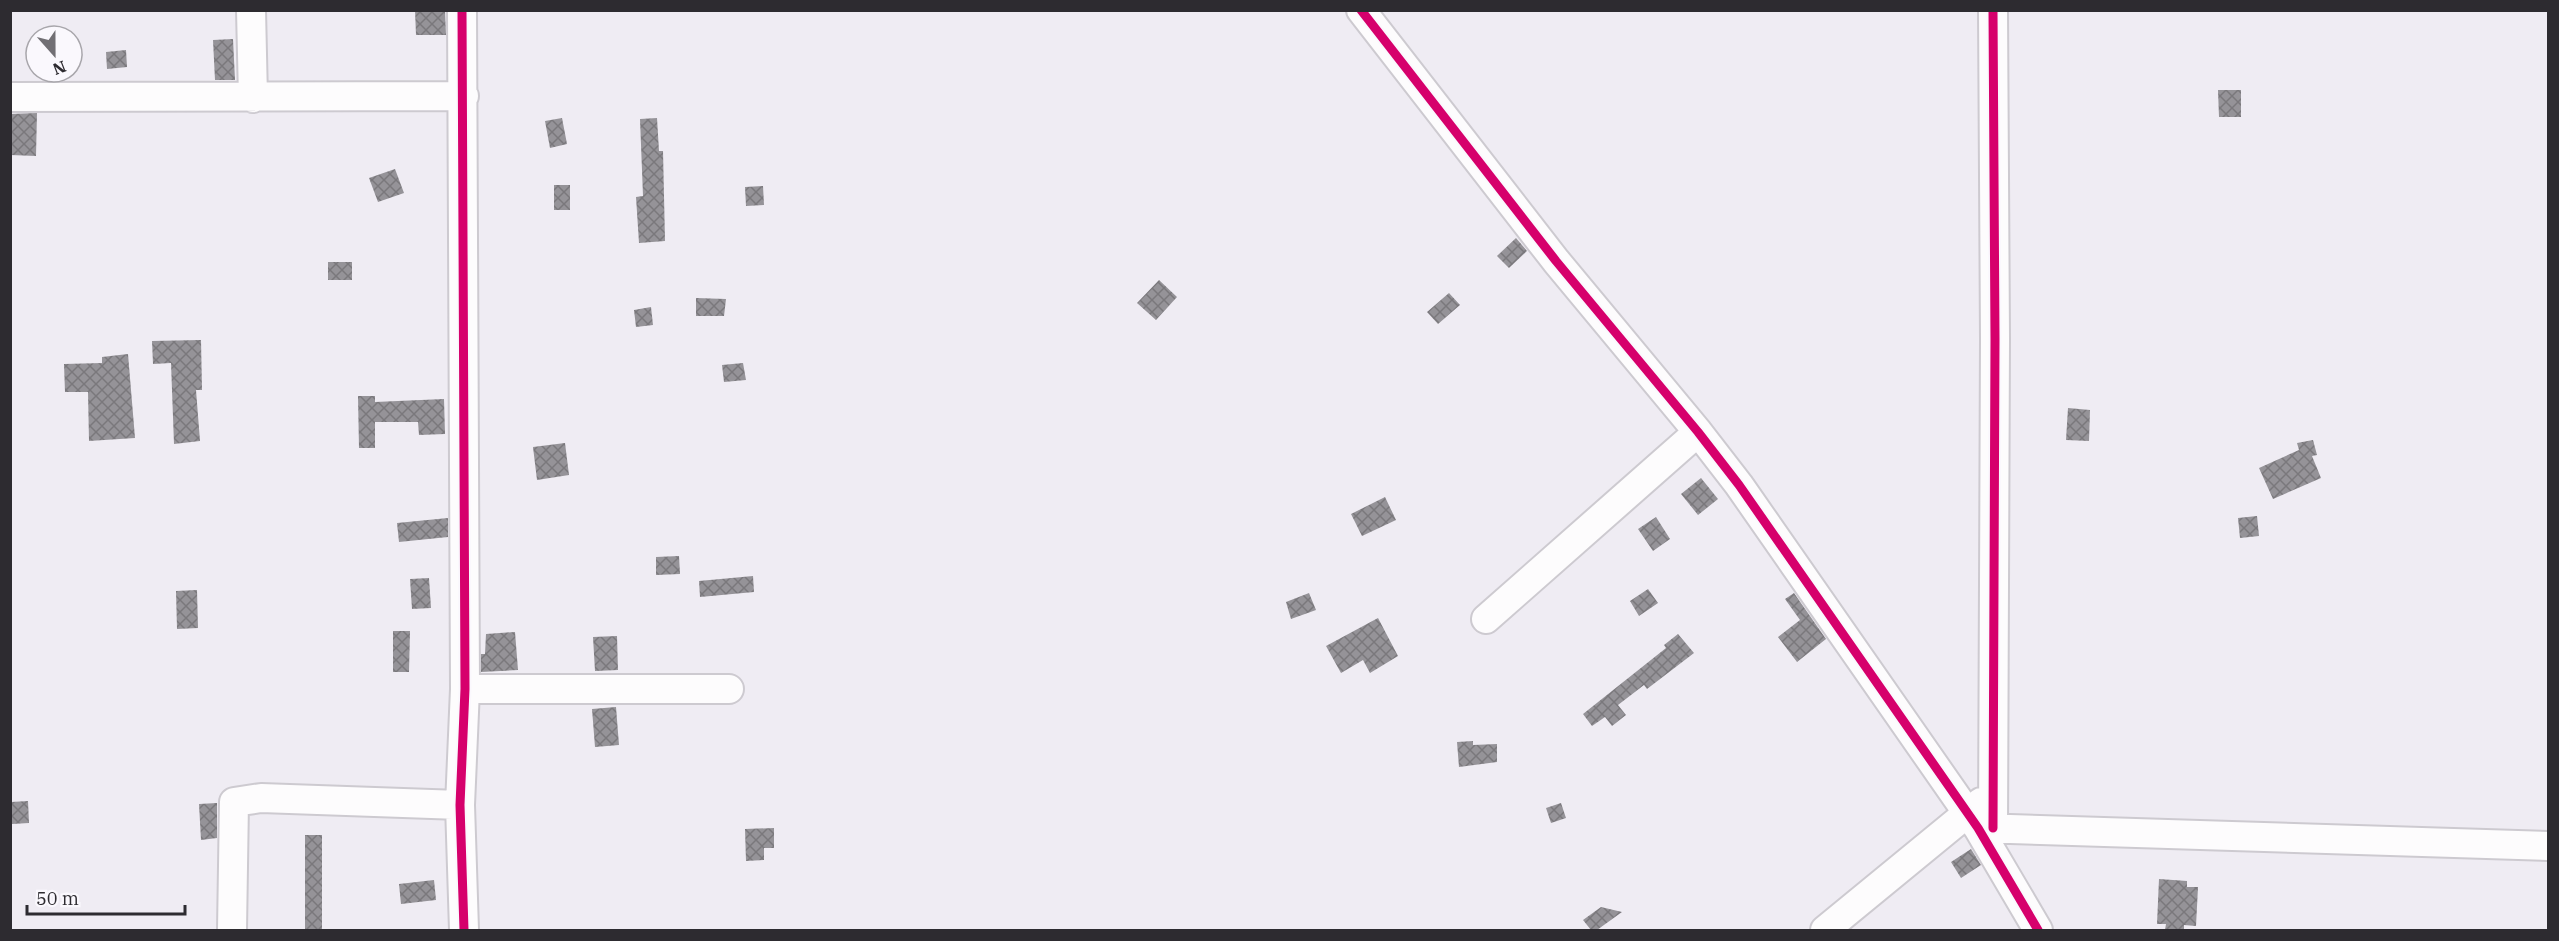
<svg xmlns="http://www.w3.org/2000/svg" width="2559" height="941" viewBox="0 0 2559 941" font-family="'IBM Plex Serif',serif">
  <defs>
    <pattern id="building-cross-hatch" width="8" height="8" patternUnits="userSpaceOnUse" patternTransform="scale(1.5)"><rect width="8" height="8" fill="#959398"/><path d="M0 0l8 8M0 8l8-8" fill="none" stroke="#7a787c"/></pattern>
  </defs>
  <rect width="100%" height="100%" fill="#efecf3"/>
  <path fill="url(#building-cross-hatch)" d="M415,10h30l1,25h-30z
    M233,39l2,41h-20l-2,-40z
    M126,50l1,17 -20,2 -1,-17z
    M2218,90h23v27h-22z
    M37,113l-1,43 -26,-1v-41z
    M562,118l5,26 -17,4 -5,-27z
    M657,118l2,33h4l2,90 -26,2 -3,-46 7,-1 -3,-77z
    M395,169l9,24 -26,9 -9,-24z
    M554,185h16v25h-16z
    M763,186l1,19 -18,1 -1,-19z
    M1516,238l11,13 -18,17 -12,-12z
    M328,262h24v18h-24z
    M1159,280l18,17 -21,23 -19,-17z
    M1449,293l11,12 -22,19 -11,-12z
    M696,298l30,1 -2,17h-28z
    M651,307l2,18 -17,2 -2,-17z
    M201,340l1,50h-6l4,51 -26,3 -3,-81 -18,1 -1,-23z
    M128,354l7,84 -46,3 -1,-49h-23l-1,-28 38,-1v-6z
    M743,363l3,17 -22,2 -2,-17z
    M358,396h17v6l69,-3 1,35 -26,1 -1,-13h-43v26h-16z
    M2068,408l22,2 -1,31 -23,-1z
    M2313,440l4,15 -5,1 9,22 -48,21 -14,-31 40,-18 -2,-7z
    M565,443l4,32 -32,5 -4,-33z
    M1701,478l17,21 -20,16 -17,-21z
    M1385,497l11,23 -34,16 -11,-22z
    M2257,516l2,20 -19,2 -2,-20z
    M1656,517l14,22 -17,12 -15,-22z
    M448,518v19l-49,5 -2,-19z
    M679,556l1,18 -24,1v-18z
    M753,576l1,16 -54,5 -1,-16z
    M429,578l2,30 -19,1 -2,-30z
    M1648,589l10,14 -19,13 -9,-15z
    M197,590l1,38 -21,1 -1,-38z
    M1309,593l7,17 -25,9 -5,-17z
    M1794,593l32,46 -29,23 -19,-25 22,-17 -15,-21z
    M1378,618l20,38 -28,17 -7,-13 -22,13 -15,-27z
    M393,631h17l-1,41h-16z
    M515,632l3,38 -37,2v-18h4l1,-20z
    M1678,634l16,19 -47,36 -3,-4 -26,20 8,10 -14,11 -7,-9 -13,9 -9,-12 83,-66 -2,-3z
    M617,636l1,34 -23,1 -2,-34z
    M616,707l3,38 -24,2 -3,-38z
    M1473,741v4l24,-1v18l-38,5 -2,-25z
    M28,801l1,22 -17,1 -1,-22z
    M217,803v35l-16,2 -2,-36z
    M1561,803l5,15 -15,5 -5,-15z
    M774,828v20h-10v12l-18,1 -1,-32z
    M305,835h17v95h-17z
    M1971,849l10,16 -20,13 -10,-16z
    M2159,879l28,2v6h11l-2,39 -12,-1v5h-19l1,-6h-9z
    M434,880l2,20 -35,4 -2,-20z
    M1601,907l21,5 -25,18h-6l-8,-10z"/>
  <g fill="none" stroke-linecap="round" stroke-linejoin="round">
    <defs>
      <path id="minor" d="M251,10l2,88
        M462,10l3,679 -5,116 4,125
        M1361,10l195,251 142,171 41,53 239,343 60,102
        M10,97l454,-1
        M1486,619l212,-187
        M465,689h264
        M1978,828l570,18
        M1993,828l2,-489 -2,-329
        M232,930l2,-128 27,-4 199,7
        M1825,930l156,-128"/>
    </defs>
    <use href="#minor" stroke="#cdcad0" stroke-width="32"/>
    <use href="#minor" stroke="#fdfcfd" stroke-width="28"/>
    <defs>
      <path id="cycleway" d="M462,10l3,679 -5,116 4,125
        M1361,10l195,251 142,171 41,53 239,343 60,102
        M1993,828l2,-489 -2,-329"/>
    </defs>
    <use href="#cycleway" stroke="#faf8fd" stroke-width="13"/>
    <use href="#cycleway" stroke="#d6006c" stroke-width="9"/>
  </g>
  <rect width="2559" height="941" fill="none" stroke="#2d2b30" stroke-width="24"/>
  <g transform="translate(54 54) rotate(159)"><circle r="28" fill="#faf8fd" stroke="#a8a6ab" stroke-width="1.5"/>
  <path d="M0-4.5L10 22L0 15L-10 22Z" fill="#716f74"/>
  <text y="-9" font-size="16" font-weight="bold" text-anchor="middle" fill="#2d2b30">N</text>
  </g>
  <path d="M27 905v9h158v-9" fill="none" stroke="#2d2b30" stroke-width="3"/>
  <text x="36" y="905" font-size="18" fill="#2d2b30" stroke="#faf8fd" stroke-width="4.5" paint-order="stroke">50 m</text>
</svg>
